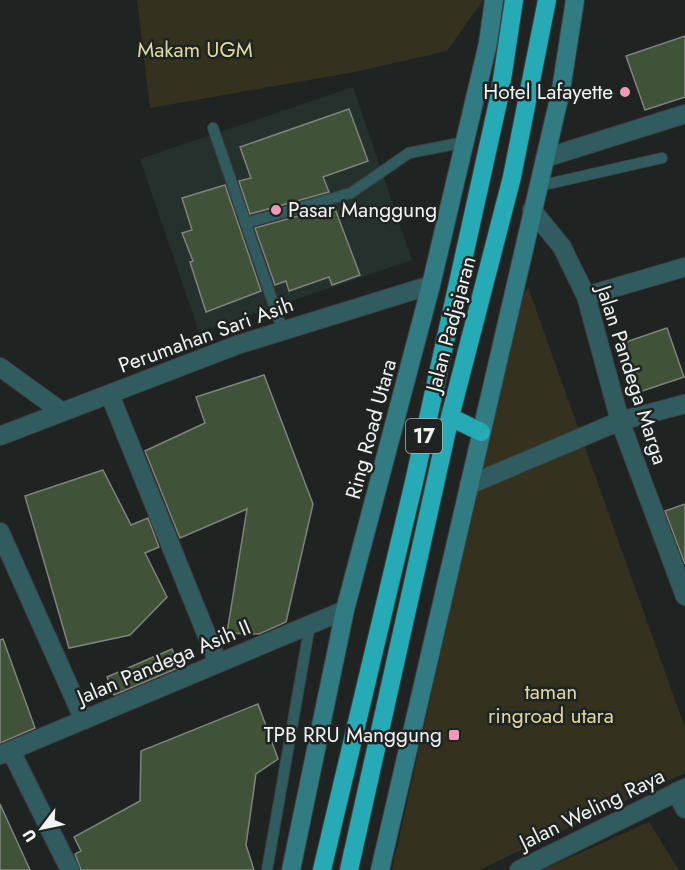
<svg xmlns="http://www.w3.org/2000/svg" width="685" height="870" viewBox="0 0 685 870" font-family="Jost,sans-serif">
  <rect width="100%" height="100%" fill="#1f2422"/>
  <path fill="#25312d" d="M353,87l59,173 -213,72 -59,-173z"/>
  <path fill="#34311e" d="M137,0h346l-36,51 -93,21 -204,36z
    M528,287l157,441v45l-206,97h-87l127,-567z
    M649,822l30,48h-137z"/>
  <path fill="#405237" stroke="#7f837d" stroke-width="1.5" d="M685,36v61l-40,13 -19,-54z
    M349,109l19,52 -45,16 6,15 -79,22 -11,-33 12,-3 -11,-31z
    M225,185l36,106 -55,21 -16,-50 3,-1 -11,-28 10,-3 -10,-32z
    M334,206l26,69 -28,10 -3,-8 -40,14 -3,-10 -11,4 -20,-57z
    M667,328l17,49 -45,15 -16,-49z
    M264,375l49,129 -27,118 -27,12 -32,-1 20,-124 -67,29 -35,-87 60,-28 -9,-26z
    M103,470l28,55 17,-7 11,29 -14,6 22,44 -37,38 -61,13 -44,-152z
    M685,504v60l-20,-53z
    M3,639l32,89 -35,15v-103z
    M172,649l8,18 -66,28 -7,-18z
    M258,704l20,55 -22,15 -10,71 8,25h-173l-6,-16 6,-3 -7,-14 66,-36 1,-50z
    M0,804l30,66h-30z"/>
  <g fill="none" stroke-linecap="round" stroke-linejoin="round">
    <defs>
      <path id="lane" d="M213,128l69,201
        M539,186l123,-28
        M246,223l105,-30 58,-40 56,-11
        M267,870l43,-246"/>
      <path id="street" d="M545,158l140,-44
        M532,210l30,37 24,49 34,125 65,175
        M586,296l99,-29
        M0,367l62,45
        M110,395l108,268
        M0,436l237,-91 194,-60
        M469,485l151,-64 65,-17
        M0,532l84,188
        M11,751l59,119
        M0,755l345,-145
        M676,792l9,17
        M519,870l166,-82"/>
      <path id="secondary" d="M291,870l54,-260 86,-325 57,-242 6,-43
        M380,870l181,-780 14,-90"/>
      <path id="highway" d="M450,417l31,15
        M322,870l92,-388 86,-389 14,-93
        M349,870l101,-453 62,-240 35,-177"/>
    </defs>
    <use href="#lane" stroke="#3c413f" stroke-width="12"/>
    <use href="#street" stroke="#3c413f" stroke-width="20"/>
    <use href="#secondary" stroke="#3c413f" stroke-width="20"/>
    <use href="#highway" stroke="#3c413f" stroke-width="20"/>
    <use href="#lane" stroke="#305c60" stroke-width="10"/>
    <use href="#street" stroke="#305c60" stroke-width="18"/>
    <use href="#secondary" stroke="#317c83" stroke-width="18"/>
    <use href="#highway" stroke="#24abb6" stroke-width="18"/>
  </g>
  <g fill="#f09ab6" stroke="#1f2422" stroke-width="2">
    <circle cx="625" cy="92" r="6"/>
    <circle cx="276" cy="210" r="6"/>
    <rect x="448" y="729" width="12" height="12" rx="3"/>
  </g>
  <g text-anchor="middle" stroke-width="5" stroke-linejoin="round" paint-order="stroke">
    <rect fill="#1f2422" stroke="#b1b5b3" stroke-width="1.5" x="406" y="419" width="36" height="34" rx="4.5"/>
    <g font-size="20" font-weight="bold" fill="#eff3f1">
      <text x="424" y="443">17</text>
    </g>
    <g font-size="21" fill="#e1d99d" stroke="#1f2422">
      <text x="195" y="57">Makam UGM</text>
      <text x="551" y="699">taman<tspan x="551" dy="24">ringroad utara</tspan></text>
    </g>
    <g font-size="21" fill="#eff3f1" stroke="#1f2422" text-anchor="end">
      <text x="613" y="99">Hotel Lafayette</text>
      <text x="288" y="217" text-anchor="start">Pasar Manggung</text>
      <text x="442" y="742">TPB RRU Manggung</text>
    </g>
    <g font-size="21" fill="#eff3f1" stroke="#1f2422">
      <text transform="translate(451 324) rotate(-75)" y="7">Jalan Padjajaran</text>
      <text transform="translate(206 335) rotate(-20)" y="7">Perumahan Sari Asih</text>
      <text transform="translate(632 375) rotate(72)" y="7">Jalan Pandega Marga</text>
      <text transform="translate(371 429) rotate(-75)" y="7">Ring Road Utara</text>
      <text transform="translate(164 662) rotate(-23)" y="7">Jalan Pandega Asih II</text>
      <text transform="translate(592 809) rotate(-26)" y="7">Jalan Weling Raya</text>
    </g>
  </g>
  <g transform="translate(42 828) rotate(238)" stroke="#1f2422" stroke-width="4.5" paint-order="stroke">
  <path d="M0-4.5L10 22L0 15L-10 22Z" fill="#eff3f1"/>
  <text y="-9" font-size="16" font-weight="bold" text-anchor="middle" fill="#eff3f1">U</text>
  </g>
</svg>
